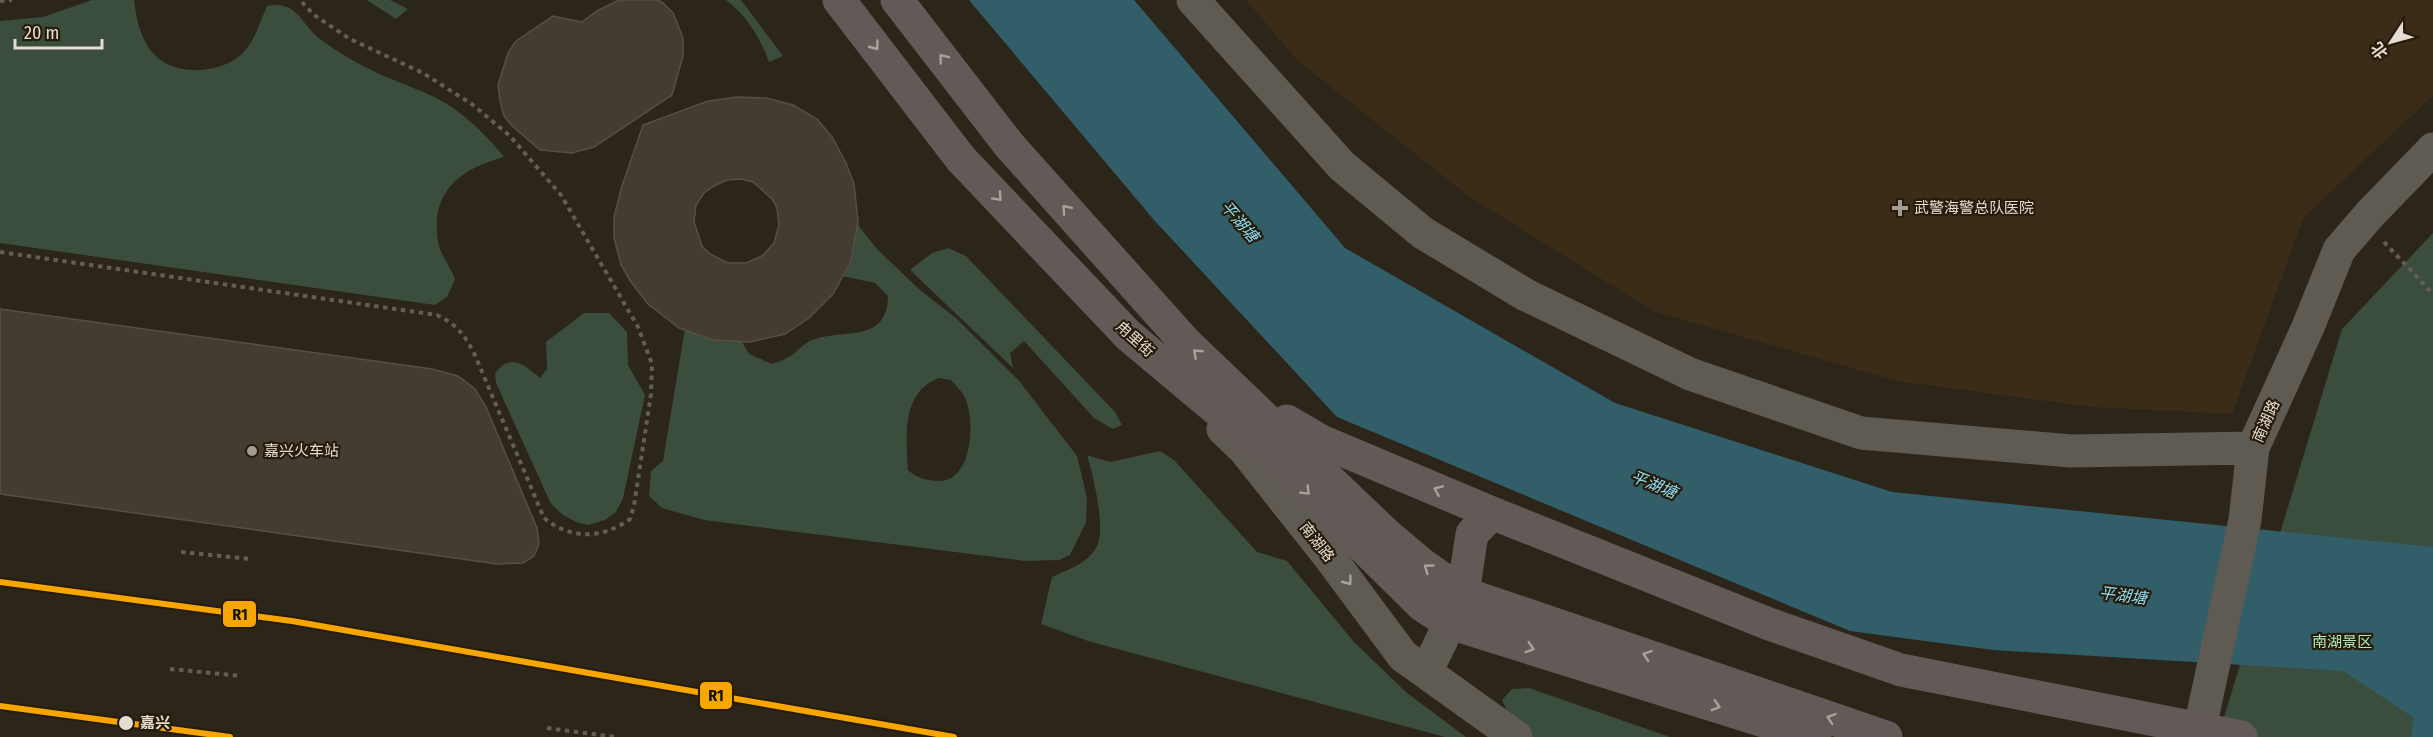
<svg xmlns="http://www.w3.org/2000/svg" width="2433" height="737" viewBox="0 0 2433 737" font-family="'Fira Sans Condensed','Noto Sans SC',sans-serif">
  <rect width="100%" height="100%" fill="#2b251a"/>
  <path fill="#3a2c16" d="M1246,0h1187v96l-129,121 -72,197 -142,-7 -194,-26 -241,-69 -184,-114 -173,-137z"/>
  <path fill="#3b4d3d" fill-rule="evenodd" d="M92,0h42c4,39 19,71 63,70 13,0 29,-4 40,-12 16,-11 22,-34 30,-52 31,-6 34,19 53,33 20,15 42,27 64,37 21,9 43,16 63,28 22,14 41,33 57,53 -44,12 -74,34 -66,85 3,14 12,24 17,37l-8,18 -12,8 -435,-62v-222l43,-4z
    M367,0h23l18,9 -12,10z
    M726,0h15l42,56 -14,6c-8,-23 -23,-47 -43,-62z
    M835,196l42,53 42,40 38,30 63,63 57,74 10,42 -1,24 -16,33 -11,5 -34,1 -321,-41 -42,-12 -13,-12 2,-25 12,-10 23,-138 47,3 16,28 23,10c5,-2 12,-4 17,-7 7,-4 12,-11 19,-15 31,-16 79,5 80,-46l-13,-13 -62,-13zM939,378l12,2c5,6 11,11 14,18 11,24 7,85 -28,83 -12,-1 -20,-3 -29,-11 -2,-33 -7,-78 31,-92z
    M2433,233v504h-215l124,-408z
    M948,248l18,8 149,156 7,13 -9,4 -19,-11 -70,-77 -14,12 3,15 -103,-98 22,-17z
    M584,313h25l18,19 1,33 17,30 -22,103 -7,14 -11,8 -17,5 -12,-3 -13,-7 -12,-11 -55,-121 -1,-10c16,-21 30,-8 45,5l7,-9 -1,-27z
    M1160,451l14,9 83,92 30,9 67,81 53,51 59,44h-21l-357,-96 -47,-17 11,-47c15,-7 37,-14 45,-31 9,-19 -4,-71 -10,-91l23,7z
    M1529,688l141,49h-139l-20,-17 -9,-20 10,-11z"/>
  <path fill="#325e6a" d="M969,0h165l211,248 270,155 277,89 541,55v190h-22l3,-19 -71,-47 -350,-21 -143,-19 -513,-214 -183,-197z"/>
  <path fill="#443c30" stroke="#564f46" stroke-width="1.5" fill-rule="evenodd" d="M619,0h37l6,2 11,11 10,25v18l-11,39 -78,52 -22,6 -32,-3 -29,-25 -7,-9 -4,-15 -2,-16 10,-32 8,-12 37,-25 29,6 15,-11z
    M737,97l29,1 27,7 24,14 15,18 14,26 8,21 4,38 -7,39 -18,33 -24,24 -24,16 -35,8 -37,-2 -34,-12 -31,-24 -17,-22 -10,-17 -7,-27v-21l7,-28 22,-64 65,-24zM741,179l12,3 19,17 5,9 2,17 -5,18 -12,13 -16,7h-18l-18,-9 -8,-8 -8,-24 2,-17 8,-12 10,-7 13,-6z
    M0,309l432,60 26,7 17,13 11,18 51,121 2,16 -5,12 -11,7 -26,1 -497,-70z"/>
  <g fill="none" stroke-linecap="round" stroke-linejoin="round">
    <path stroke="#625d56" stroke-width="4" stroke-dasharray="4.5 4.5" stroke-linecap="butt" d="M0,1l12,-1
      M2384,242l49,52
      M0,252l437,63c19,9 27,19 37,38l70,165c27,22 58,21 86,1l4,-13 17,-112 1,-30 -14,-37 -77,-132 -51,-59 -37,-31 -50,-32 -73,-34 -36,-24 -14,-15
      M181,552l70,7
      M170,669l71,7
      M547,728l68,9"/>
    <path stroke="#5f5a52" stroke-width="33" d="M1193,0l149,166 81,67 103,62 164,79 171,59 210,18 182,-3
      M1223,429l21,20 84,106 75,101 113,81
      M1426,672l24,-49
      M2198,737l47,-217 8,-72 55,-121 31,-77 31,-36 63,-65"/>
    <path stroke="#625a56" stroke-width="33" d="M839,0l122,159 167,176 136,114 158,156 28,18 365,114
      M897,0l112,145 177,198 199,190 38,32 40,28 423,144
      M1287,421l34,20 171,72 277,111 132,46 340,67
      M1463,593l9,-59 20,-21"/>
    <defs>
      <path id="rail-1" d="M0,582l292,39 662,116
        M0,706l230,31"/>
    </defs>
    <use href="#rail-1" stroke="#271c0b" stroke-width="10"/>
    <use href="#rail-1" stroke="#f7a600" stroke-width="6"/>
  </g>
  <defs><path id="oneway-chevron" d="M-2-3.5L2.5 0L-2 3.5" fill="none" stroke-width="1.6" stroke-linecap="round" stroke-linejoin="round" transform="scale(1.5)"/></defs>
  <g stroke="#aaa29a">
    <use href="#oneway-chevron" transform="translate(875 46) rotate(53)"/>
    <use href="#oneway-chevron" transform="translate(943 58) rotate(-128)"/>
    <use href="#oneway-chevron" transform="translate(998 197) rotate(47)"/>
    <use href="#oneway-chevron" transform="translate(1066 209) rotate(-131)"/>
    <use href="#oneway-chevron" transform="translate(1197 353) rotate(-137)"/>
    <use href="#oneway-chevron" transform="translate(1438 490) rotate(-157)"/>
    <use href="#oneway-chevron" transform="translate(1306 491) rotate(45)"/>
    <use href="#oneway-chevron" transform="translate(1428 568) rotate(-144)"/>
    <use href="#oneway-chevron" transform="translate(1530 648) rotate(17)"/>
    <use href="#oneway-chevron" transform="translate(1647 655) rotate(-161)"/>
    <use href="#oneway-chevron" transform="translate(1716 706) rotate(17)"/>
    <use href="#oneway-chevron" transform="translate(1831 718) rotate(-161)"/>
  </g>
  <use stroke="#a9a298" href="#oneway-chevron" transform="translate(1348 581) rotate(53)"/>
  <g fill="#a49d92" stroke="#271c0b" stroke-width="2">
    <path d="M1897 199h6v6h6v6h-6v6h-6v-6h-6v-6h6z"/>
    <circle cx="252" cy="451" r="6"/>
  </g>
  <circle fill="#e5ddd2" stroke="#271c0b" stroke-width="2" cx="126" cy="723" r="8"/>
  <g text-anchor="middle" stroke-width="4.5" stroke-linejoin="round" paint-order="stroke">
    <g font-size="15" fill="#e5ddd2" stroke="#271c0b" text-anchor="start">
      <text x="1914" y="213">武警海警总队医院</text>
      <text x="264" y="456">嘉兴火车站</text>
    </g>
    <g font-size="15" fill="#e5ddd2" stroke="#271c0b">
      <text transform="translate(1135 339) rotate(42)" y="5">甪里街</text>
      <text transform="translate(2266 421) rotate(-66)" y="5">南湖路</text>
      <text transform="translate(1317 542) rotate(52)" y="5">南湖路</text>
    </g>
    <g font-size="15" fill="#aeeabd" stroke="#271c0b">
      <text x="2342" y="647">南湖景区</text>
    </g>
    <g font-size="15" font-weight="bold" fill="#e5ddd2" stroke="#271c0b" text-anchor="start">
      <text x="140" y="728">嘉兴</text>
    </g>
    <g font-size="16" font-style="italic" fill="#8bdff7" stroke="#271c0b">
      <text transform="translate(1240 221) rotate(49)" y="6">平湖塘</text>
      <text transform="translate(1654 484) rotate(22)" y="6">平湖塘</text>
      <text transform="translate(2123 595) rotate(7)" y="6">平湖塘</text>
    </g>
  </g>
  <g stroke="#271c0b" stroke-width="2">
    <rect x="222" y="600" width="35" height="28" rx="6" fill="#f7a600"/>
    <rect x="699" y="681" width="34" height="29" rx="6" fill="#f7a600"/>
  </g>
  <g font-size="16" text-anchor="middle" font-weight="bold" fill="#111">
    <text x="240" y="620">R1</text>
    <text x="716" y="701">R1</text>
  </g>
  <g transform="translate(2391 42) rotate(234)" stroke="#271c0b" stroke-width="4.5" paint-order="stroke">
  <path d="M0-4.5L10 22L0 15L-10 22Z" fill="#e5ddd2"/>
  <text y="-9" font-size="16" font-weight="bold" text-anchor="middle" fill="#e5ddd2">北</text>
  </g>
  <path d="M15 39v9h87v-9" fill="none" stroke="#e5ddd2" stroke-width="3"/>
  <text x="24" y="39" font-size="18" fill="#e5ddd2" stroke="#271c0b" stroke-width="4.5" paint-order="stroke">20 m</text>
</svg>
